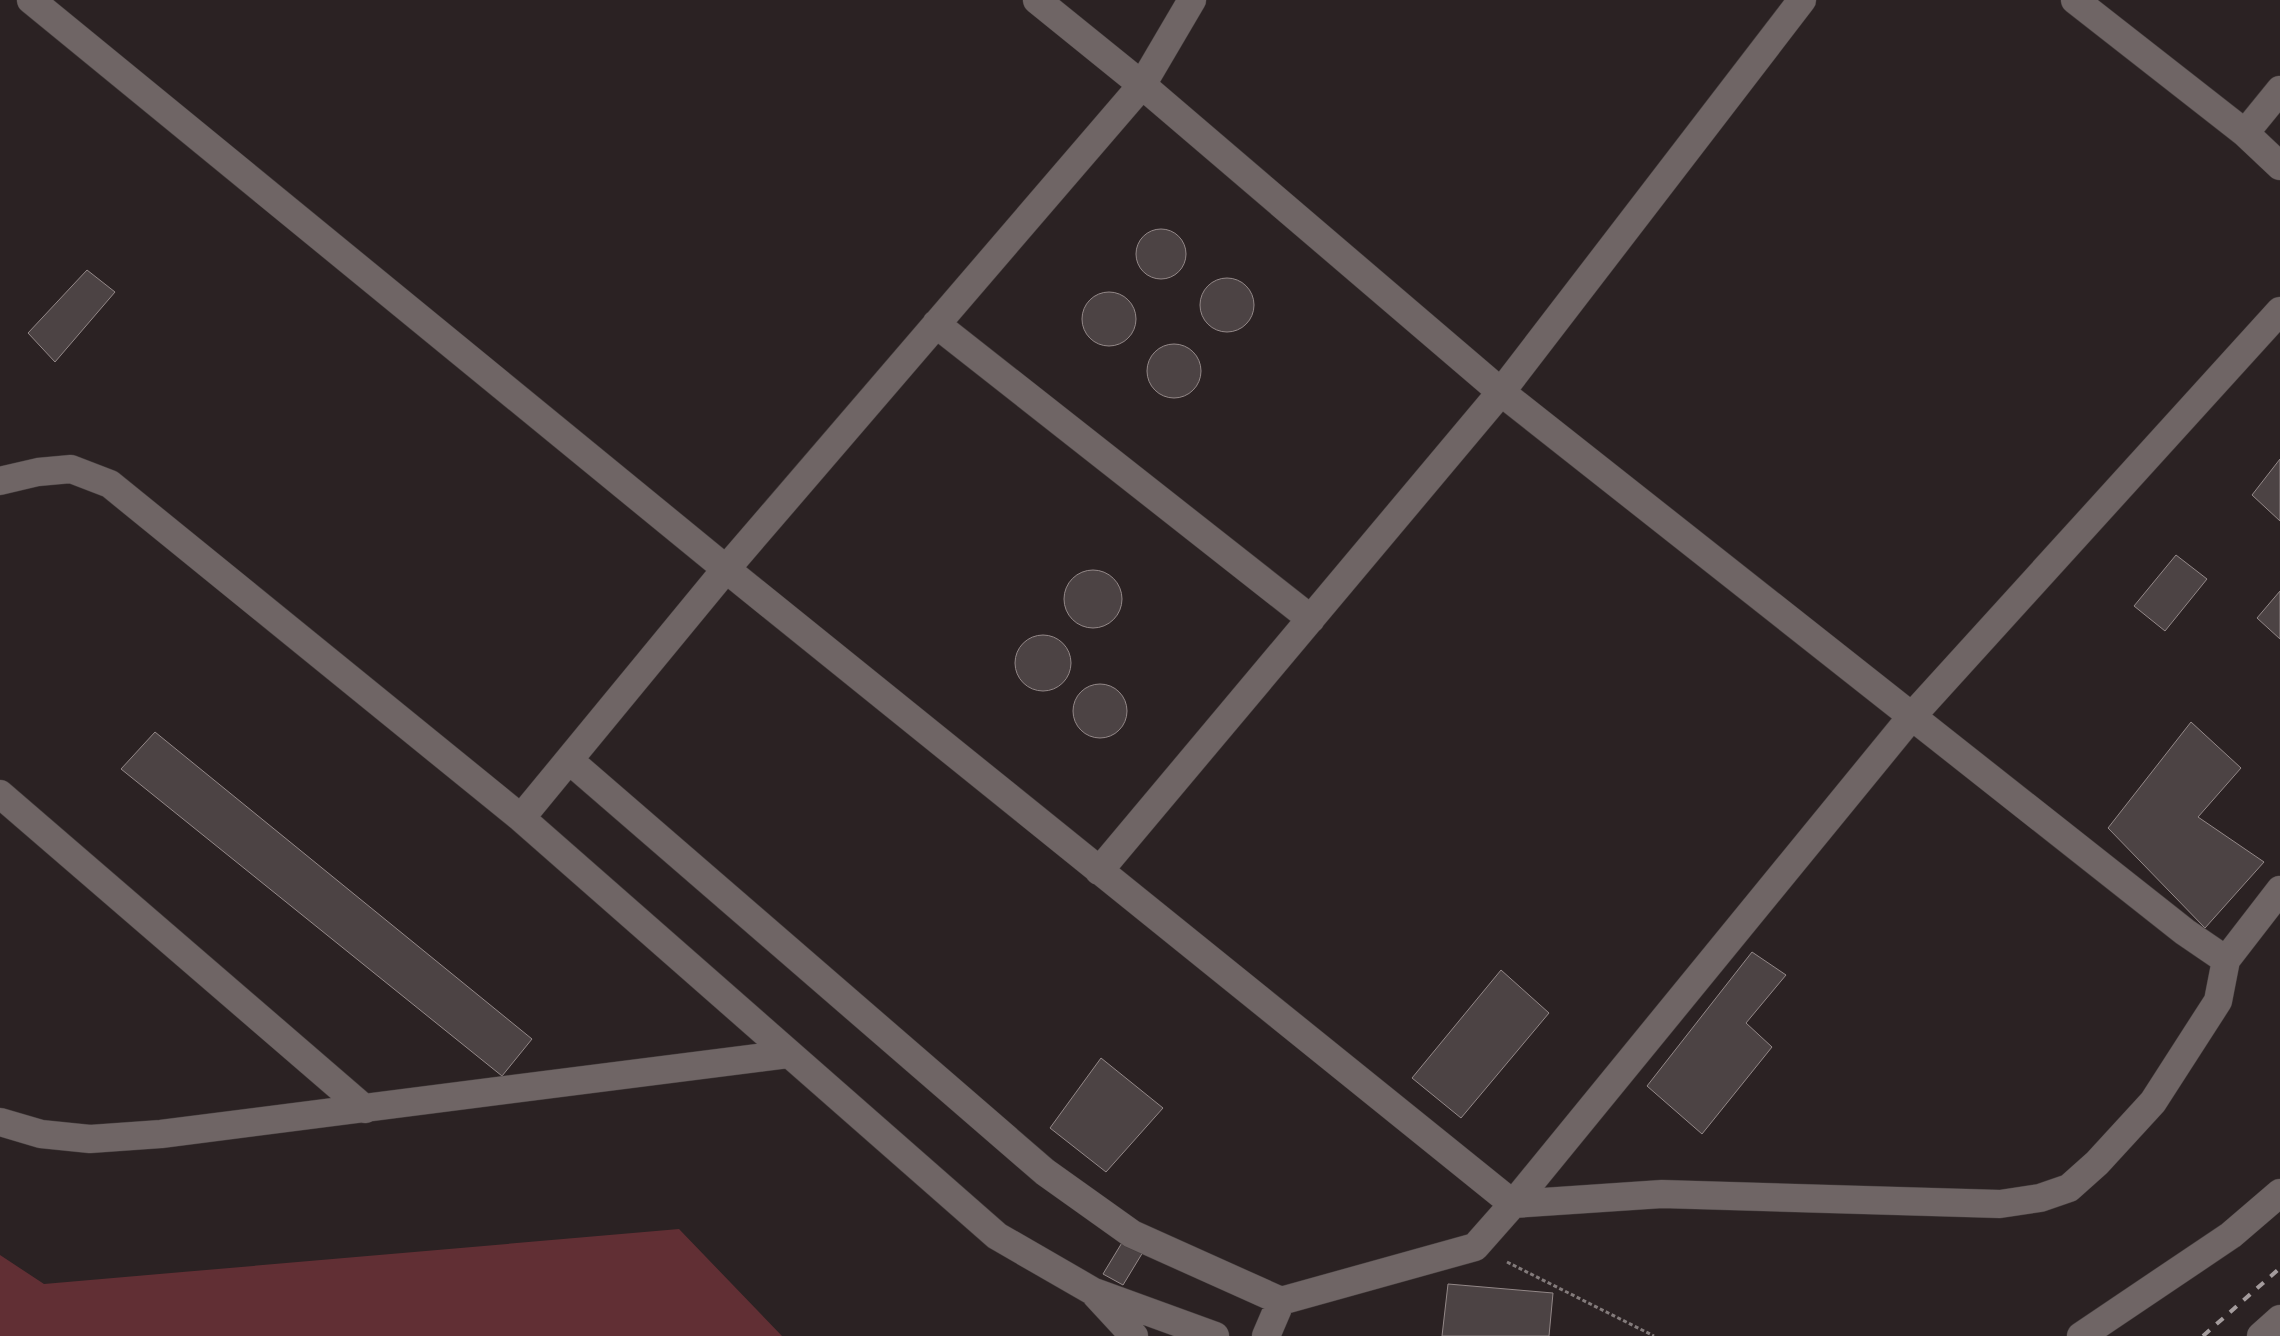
<svg xmlns="http://www.w3.org/2000/svg" width="2280" height="1336" viewBox="0 0 2280 1336" font-family="'Golos Text',sans-serif">
  <rect width="100%" height="100%" fill="#2b2223"/>
  <path fill="#612f34" d="M679,1229l103,107h-782v-81l44,29z"/>
  <path fill="#4c4344" stroke="#938888" d="M1136 254a25 25 0 1 1 50 0a25 25 0 1 1-50 0Z
    M87,270l28,22 -60,70 -27,-29z
    M1200 305a27 27 0 1 1 54 0a27 27 0 1 1-54 0Z
    M1082 319a27 27 0 1 1 54 0a27 27 0 1 1-54 0Z
    M1147 371a27 27 0 1 1 54 0a27 27 0 1 1-54 0Z
    M2280,459v62l-28,-26z
    M2176,555l31,24 -42,52 -31,-25z
    M1064 599a29 29 0 1 1 58 0a29 29 0 1 1-58 0Z
    M2280,591v48l-23,-21z
    M1015 663a28 28 0 1 1 56 0a28 28 0 1 1-56 0Z
    M1073 711a27 27 0 1 1 54 0a27 27 0 1 1-54 0Z
    M2191,722l50,46 -43,49 66,45 -59,66 -97,-100z
    M155,732l377,307 -30,37 -381,-307z
    M1752,952l34,23 -40,48 26,24 -70,87 -55,-48z
    M1501,970l48,43 -88,105 -49,-40z
    M1101,1058l62,50 -57,64 -56,-44z
    M1123,1241l20,11 -20,33 -20,-11z
    M1448,1284l105,9 -4,43h-107z"/>
  <g fill="none" stroke-linecap="round" stroke-linejoin="round">
    <defs>
      <path id="minor" d="M31,0l695,569 787,635 149,-10 338,10 40,-6 29,-10 28,-25 56,-61 65,-101 8,-41
        M1037,0l105,85 359,307 684,540 41,28 54,-70
        M2075,0l170,133 35,33
        M2245,133l35,-43
        M936,324l375,295
        M0,481l38,-9 33,-3 39,15 411,334 476,418 97,56 121,44
        M569,760l476,412 87,62 149,67 194,-54 38,-43 399,-488 368,-405
        M0,794l365,315
        M521,818l205,-249 416,-484 50,-85
        M1099,871l402,-479 301,-392
        M0,1122l41,12 49,5 71,-5 627,-80
        M1096,1295l38,41
        M1266,1336l15,-35
        M2081,1336l150,-101 49,-42
        M2261,1336l19,-17"/>
    </defs>
    <use href="#minor" stroke="#443d3d" stroke-width="29"/>
    <path stroke="#837b7b" stroke-width="3" stroke-dasharray="4 2.5" stroke-linecap="butt" d="M1507,1262l147,74"/>
    <use href="#minor" stroke="#6f6565" stroke-width="28"/>
    <path stroke="#a49c9d" stroke-width="4" stroke-dasharray="9 9" stroke-linecap="butt" d="M2203,1336l77,-68"/>
  </g>
</svg>
